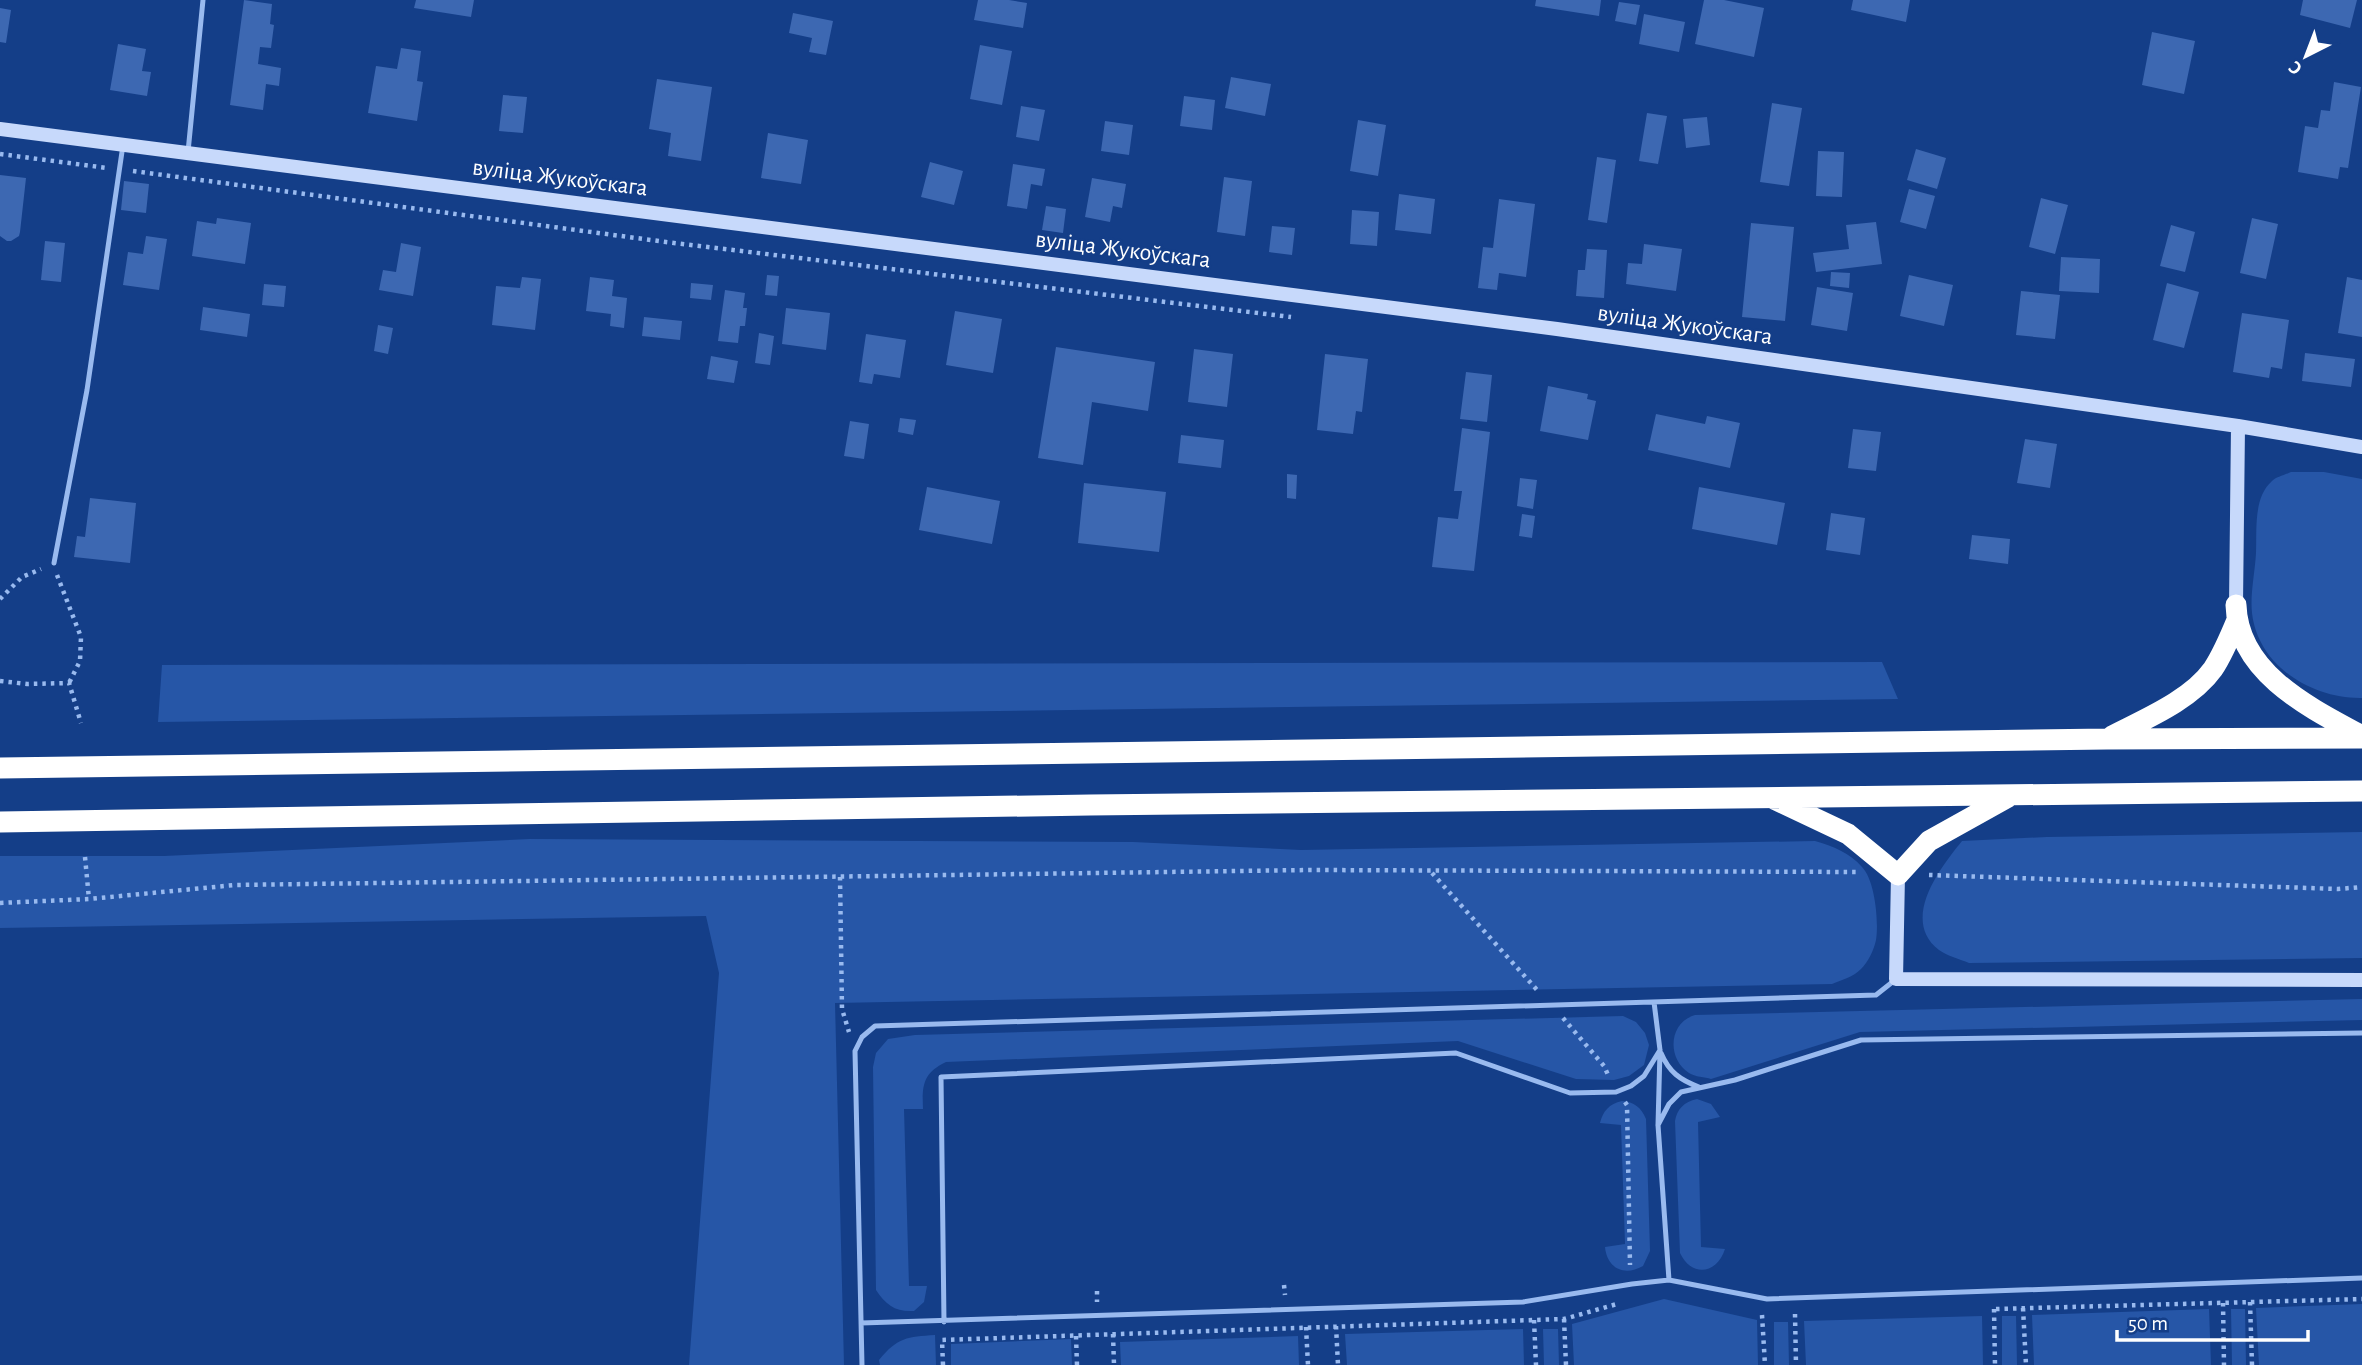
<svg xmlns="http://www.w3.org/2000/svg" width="2362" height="1365" viewBox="0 0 2362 1365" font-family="'Alegreya Sans',sans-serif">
  <rect width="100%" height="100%" fill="#143e88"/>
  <path fill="#2656a7" d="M2291,472h33l38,7v219c-50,1 -104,-32 -110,-85 -2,-19 3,-41 4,-60 1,-23 -3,-55 16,-72 4,-4 13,-6 19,-9z
    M1882,662l16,37 -1740,23 4,-57z
    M2362,832v126l-393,5c-9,-4 -22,-7 -30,-13 -39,-30 1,-82 23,-109l85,-4z
    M530,839l603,3 168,8 514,-9c18,5 35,12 47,26 13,13 17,55 14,73 -2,10 -8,22 -15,29 -8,8 -19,11 -29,15l-997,19 9,362h-155l30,-392 -13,-57 -706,12v-72h164z
    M2362,999v21l-502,12 -149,47c-6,-2 -16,-2 -22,-6 -22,-14 -21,-50 6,-58z
    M1623,1016l13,6 9,11 4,12 -5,20 -15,11 -15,4 -38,-1 -118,-38 -512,21c-23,11 -24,23 -23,47h-19l5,177h18l-3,16 -10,9c-19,1 -28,-6 -38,-21l-3,-223 3,-14 12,-14 27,-4z
    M1697,1099l14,5 9,13 -22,5 3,125 24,2c-8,25 -33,29 -45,4l-5,-132c2,-12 9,-19 22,-22z
    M1622,1101c12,1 19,6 24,18l4,132 -7,15c-19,11 -36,2 -38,-19l20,-3 -4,-119 -21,-2c3,-12 9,-19 22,-22z
    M1664,1299l93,21 1,45h-184l-2,-41z
    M2362,1304v61h-103l-3,-57z
    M2209,1309l2,56h-177l-2,-50z
    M2231,1309h14l1,56h-14z
    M1982,1316l1,49h-177l-2,-44z
    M2002,1316h14l1,49h-15z
    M1774,1322h14l1,43h-15z
    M1523,1329l1,36h-177l-2,-31z
    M1543,1329h15l1,36h-15z
    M935,1335l1,30h-56l-1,-5c19,-23 28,-23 56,-25z
    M1298,1336l1,29h-178l-1,-23z
    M1071,1339l1,26h-121v-21z"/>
  <path fill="#3d68b2" d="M244,0l28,4 -2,20 4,1 -3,23 -11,-1 -2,17 23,4 -2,18 -13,-2 -3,26 -33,-5z
    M416,0h58l-3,17 -57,-9z
    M978,0h31l18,3 -4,25 -49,-8z
    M1536,0h65l-2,16 -64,-10z
    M1704,0h20l40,8 -10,49 -59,-13z
    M1853,0h57l-4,22 -55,-12z
    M2303,0h54l-7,28 -50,-13z
    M1619,2l21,3 -4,20 -21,-4z
    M0,8l11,2 -5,33 -6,-1z
    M793,13l40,8 -7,34 -17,-3 3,-14 -23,-5z
    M1644,14l41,8 -6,30 -40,-8z
    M2152,32l43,9 -11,53 -42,-9z
    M118,44l28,5 -4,22 9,1 -4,24 -37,-6z
    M980,45l32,6 -10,54 -32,-6z
    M401,48l20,3 -4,30 6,1 -6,39 -49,-8 8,-47 21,3z
    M1231,77l40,7 -6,32 -40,-8z
    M657,79l55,8 -11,74 -33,-5 3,-23 -22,-4z
    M2334,82l27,5 -13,81 -8,-1 -2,12 -40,-7 7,-46 13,2 3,-18 9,1z
    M503,95l24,2 -4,36 -24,-2z
    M1184,96l31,4 -3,30 -32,-4z
    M1772,103l30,5 -13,78 -29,-4z
    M1021,106l24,4 -6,31 -23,-4z
    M1647,113l20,3 -9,48 -19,-3z
    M1707,117l3,28 -24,3 -3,-29z
    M1358,120l28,5 -8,51 -28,-5z
    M1105,121l28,4 -4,30 -28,-4z
    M768,133l40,7 -7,44 -40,-6z
    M1916,149l30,9 -9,31 -30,-9z
    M1818,151l26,1 -2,45 -26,-1z
    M1597,157l19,3 -9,63 -19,-3z
    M930,162l33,9 -9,34 -33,-8z
    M1013,164l32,5 -3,17 -11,-2 -4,25 -20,-3z
    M0,175l26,3 -6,54 -1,4 -8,5h-4l-7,-5z
    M1224,177l28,4 -7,55 -28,-4z
    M1092,178l34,6 -4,24 -9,-2 -3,16 -25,-5z
    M124,181l25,3 -3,29 -25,-3z
    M1909,189l26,7 -9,33 -26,-7z
    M1399,194l36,5 -4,35 -36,-4z
    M2041,198l27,7 -13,49 -26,-7z
    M1499,199l36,5 -9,73 -27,-4 -2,17 -19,-2 5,-41 10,1z
    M1046,206l20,3 -3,24 -21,-3z
    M1352,210l27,2 -2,34 -27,-2z
    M217,218l34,5 -6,41 -53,-8 5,-35 19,3z
    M2252,218l26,6 -12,55 -26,-6z
    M1876,222l6,42 -66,8 -3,-19 36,-4 -3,-24z
    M1751,223l43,4 -9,94 -43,-4z
    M2171,225l24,7 -10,40 -25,-6z
    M1272,226l23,2 -3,27 -23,-3z
    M146,236l21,3 -8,51 -36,-5 5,-33 15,2z
    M45,241l20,2 -4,39 -20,-2z
    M401,243l20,4 -8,49 -34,-6 4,-20 13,2z
    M1644,244l38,5 -6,42 -50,-7 2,-21 14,1z
    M1587,249l20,1 -3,48 -28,-2 2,-26h7z
    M2061,257l39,2 -1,34 -40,-2z
    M1831,272l19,1 -1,15 -19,-2z
    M767,275l12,1 -2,20 -12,-1z
    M1909,275l44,10 -9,41 -44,-10z
    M522,277l19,2 -6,51 -43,-5 4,-39 24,2z
    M590,277l24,3 -2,16 15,2 -3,30 -14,-2 1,-12 -25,-3z
    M2347,277l15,3v57l-24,-4z
    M691,283l22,2 -2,15 -21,-2z
    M2167,283l32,9 -15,56 -31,-8z
    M264,284l22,2 -2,21 -22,-2z
    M1817,287l36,6 -6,38 -36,-6z
    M725,290l20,3 -2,15h4l-2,18h-5l-2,17 -20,-2z
    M2021,291l39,4 -5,44 -39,-4z
    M203,307l47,7 -3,23 -47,-7z
    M786,308l44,5 -4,37 -44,-6z
    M955,311l47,8 -9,54 -47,-8z
    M2242,313l47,7 -7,49 -11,-2 -2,11 -36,-6z
    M644,317l38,4 -2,19 -38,-4z
    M378,325l15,3 -5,26 -14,-3z
    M759,333l15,3 -4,29 -15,-2z
    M866,334l40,6 -6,38 -26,-4 -2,10 -13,-2z
    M1056,347l99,15 -7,49 -56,-9 -9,63 -45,-7z
    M1194,349l39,5 -6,53 -39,-5z
    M2305,353l50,6 -4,28 -49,-6z
    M1325,354l43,5 -6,53 -6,-1 -3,23 -36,-4z
    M711,356l27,5 -4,22 -27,-4z
    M1466,372l26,3 -5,47 -27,-3z
    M1548,386l40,8 -1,5 9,2 -8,39 -48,-9z
    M1656,414l49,10 2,-8 33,7 -10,45 -82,-18z
    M900,418l16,2 -3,15 -15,-3z
    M850,421l19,3 -5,35 -20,-3z
    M1462,428l28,4 -16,139 -42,-4 6,-50 20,2 4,-28h-8z
    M1853,429l28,3 -5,39 -28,-3z
    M1181,435l43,5 -3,28 -43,-5z
    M2025,439l32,5 -7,44 -33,-5z
    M1287,474l10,1 -1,24 -9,-1z
    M1520,478l17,2 -4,29 -16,-3z
    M1084,483l82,9 -7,60 -81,-9z
    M927,487l73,14 -8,43 -73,-14z
    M1699,487l86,16 -8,42 -85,-16z
    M90,498l46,5 -6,60 -56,-6 3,-21 8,1z
    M1831,513l34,5 -5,37 -34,-5z
    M1522,514l13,2 -3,22 -13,-2z
    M1972,535l38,4 -2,25 -39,-5z"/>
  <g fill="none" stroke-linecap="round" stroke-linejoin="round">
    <path stroke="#99baef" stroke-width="4.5" stroke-dasharray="3.5 5" stroke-linecap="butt" d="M0,154l107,14
      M133,171l533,71 625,75
      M57,575l24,62 -1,24 -11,22
      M0,599l22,-22 19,-8
      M0,681l27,3 42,-1 12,40
      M85,857l4,42
      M1432,873l106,118
      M1929,875l409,14 24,-2
      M840,877l2,132 7,23
      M0,903l89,-4 146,-14 1074,-15 549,2
      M1563,1018l41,48 5,11
      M1625,1102l2,3 3,160
      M1284,1285l1,10
      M1097,1291v11
      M2250,1302l2,63
      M2223,1303l1,62
      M2023,1308l3,57
      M1994,1309l1,56
      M1996,1309l366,-10
      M1795,1314l1,51
      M1762,1315l3,50
      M1564,1319l2,46
      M1534,1320l2,45
      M1336,1326l2,39
      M1306,1327l2,38
      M1113,1334l1,31
      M1076,1336l1,29
      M943,1365l-1,-25 622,-21 53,-15"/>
    <path stroke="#99baef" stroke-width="5" d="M188,152l15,-152
      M54,563l33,-173 36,-245
      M1654,1002l6,48 -2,75 11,155
      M1661,1053c8,19 19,27 38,34
      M1658,1125l11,-21 12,-12 54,-12 126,-40 501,-7
      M944,1322l-3,-245 515,-24 114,40 46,-1 15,-6 13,-10 16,-26
      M861,1323l662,-21 109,-18 37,-4 98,19 595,-21
      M862,1365l-7,-314 7,-14 13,-11 1001,-31 19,-15"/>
    <path stroke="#c7d9fb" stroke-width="14" d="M0,129l1557,200 681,97 124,21
      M2236,605l2,-179
      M1898,875l-2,104 466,1"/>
    <path stroke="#fff" stroke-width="21" d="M2236,605c2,68 74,103 126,131
      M2112,736c33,-17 79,-36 101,-67 10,-15 17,-32 24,-49
      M0,768l2107,-29 255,-1
      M1774,799l74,35 50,41 31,-34 79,-44
      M0,822l1090,-17 1272,-14"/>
  </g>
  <g text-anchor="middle" stroke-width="5" stroke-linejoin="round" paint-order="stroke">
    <g font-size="24" fill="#fff" stroke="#143e88">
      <text transform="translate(560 177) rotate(7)" y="8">вуліца Жукоўскага</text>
      <text transform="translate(1123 249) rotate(7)" y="8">вуліца Жукоўскага</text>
      <text transform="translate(1685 324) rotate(8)" y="8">вуліца Жукоўскага</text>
    </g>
  </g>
  <g transform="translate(2306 56) rotate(222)" stroke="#143e88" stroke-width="5" paint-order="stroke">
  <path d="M0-5L12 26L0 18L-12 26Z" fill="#ffffff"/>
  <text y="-10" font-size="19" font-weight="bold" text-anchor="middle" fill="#ffffff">С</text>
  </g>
  <path d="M2117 1330v10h191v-10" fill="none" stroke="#ffffff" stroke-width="3.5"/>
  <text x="2128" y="1330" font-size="21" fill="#ffffff" stroke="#143e88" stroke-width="5" paint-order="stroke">50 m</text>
</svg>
